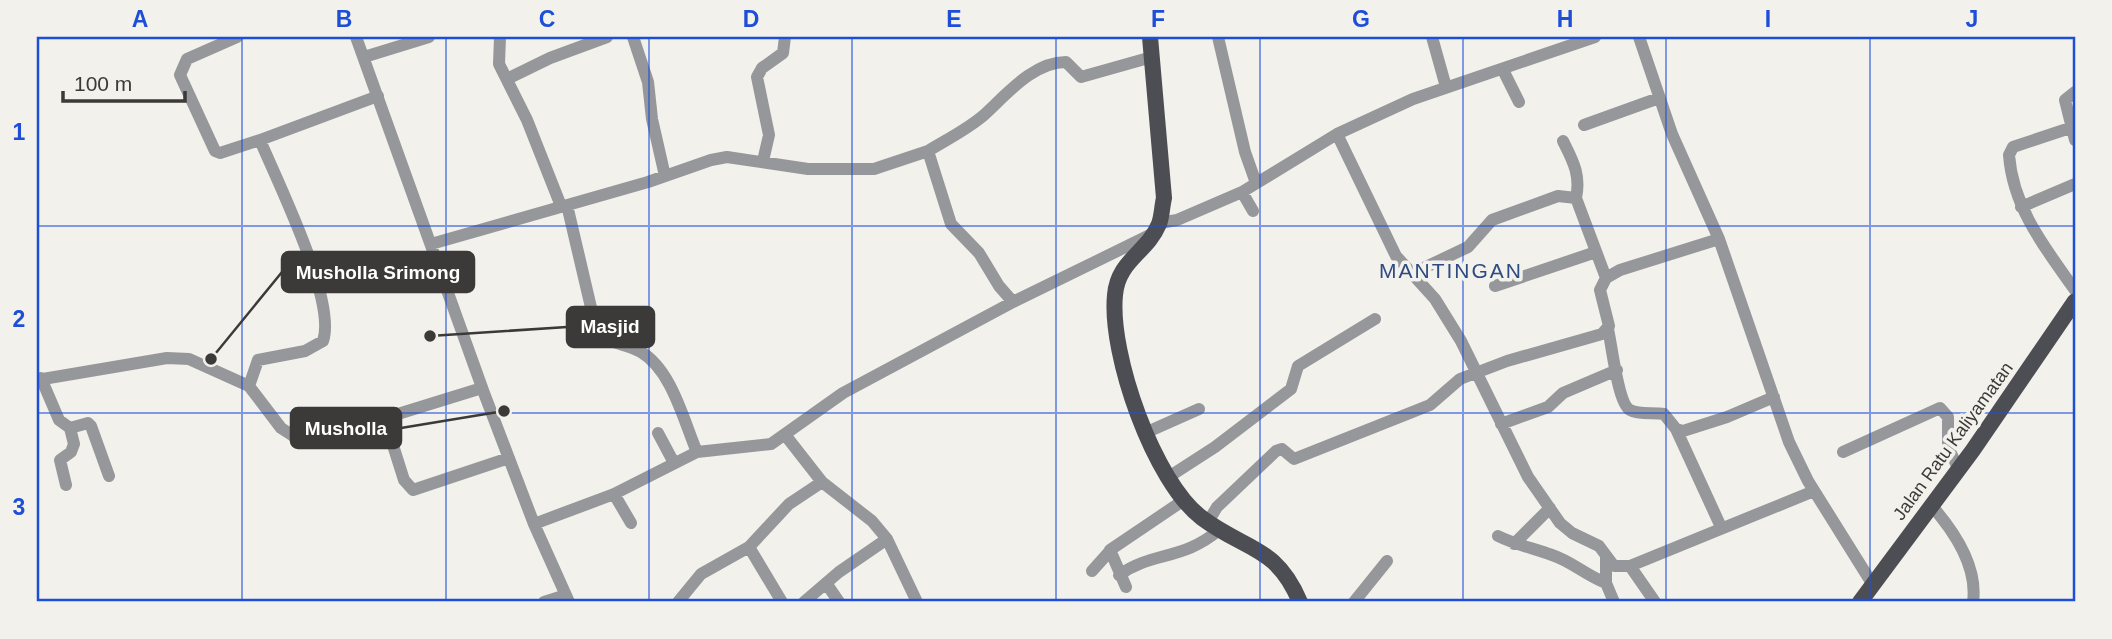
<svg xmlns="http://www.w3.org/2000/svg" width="2112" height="639" viewBox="0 0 2112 639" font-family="Helvetica,sans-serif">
  <rect width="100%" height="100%" fill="#f3f1eb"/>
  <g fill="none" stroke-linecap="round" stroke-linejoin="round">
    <path stroke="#96979a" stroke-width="12" d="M237,37l-50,22 -7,16 35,76 5,2 40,-13c17,41 77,161 63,201l-18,10 -47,9 -9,26
      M356,37l128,356 50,131 35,78
      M500,37l-1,27 28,56 34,86
      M633,37l15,45 4,37 13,57
      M1218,37l27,115 11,31
      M1432,37l14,50
      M1639,37l33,97 47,105 70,203 19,39 65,104
      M364,57l65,-20
      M1503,70l16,32
      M507,79l43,-21 57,-21
      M2075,92l-10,8 10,40
      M1584,125l75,-27
      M2070,128l-57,19 -4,8c4,53 36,93 66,135
      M1337,134l59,122 39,43 26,42 67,136 32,46 12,10 27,13 15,20h16l184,-75
      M260,140l118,-44
      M1563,141c10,20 18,34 13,57
      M928,151c18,-11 40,-22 56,-36 22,-20 49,-53 82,-53l15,15 71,-20
      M763,161l6,-26 -12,-58 5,-9 21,-15 2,-16
      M1242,192l11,19
      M567,205l30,128c13,11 30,11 44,19 31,18 43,70 56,100
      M2021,207l54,-23
      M1160,223l17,-3 65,-28 95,-58 76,-35 182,-62
      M431,244l217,-62 63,-22 16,-3 81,12h66l54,-18 23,73 28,29 20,33 14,16
      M1411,274l57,-27 24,-27 66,-24 18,2 30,80
      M1495,286l101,-34
      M1608,329c4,17 10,75 22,81 9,5 24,2 34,4l12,15 7,2 44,-14 47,-20
      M41,378l18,42 11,8 4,16 -3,8 -11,8 6,25
      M37,380l130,-22 22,1 60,27 32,42 14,9 38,-3 149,-46
      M384,417l20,63 9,10 96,-32
      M1501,424l47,-17 15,-14 54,-23
      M70,428l18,-5 3,3 18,50
      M1676,429l45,98
      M658,433l16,30
      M1145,433l54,-24
      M786,436l36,46 50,39 15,18 30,63
      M1843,452l97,-44 8,9v30l11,23
      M1167,478l48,-31 76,-58 7,-23 77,-47
      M614,494l17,29
      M1931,505c23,26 47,61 42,97
      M1208,522l9,-15 59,-56 6,-2 12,10 136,-54 30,-26 47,-18 95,-27 7,-8 -9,-36 6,-12 14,-8 99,-31
      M534,524l80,-30 83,-42 74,-8 72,-51 170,-91 139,-68
      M1498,536c18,9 35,12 54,19 19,6 35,21 54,28
      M1514,544l36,-36
      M749,547l33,55
      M1606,556v27l8,19
      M1630,566l25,36
      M1092,571l17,-19
      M1119,575c34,-24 63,-14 100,-45
      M826,583l13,19
      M1126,587l-16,-37 74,-50
      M544,602l22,-7
      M678,602l23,-28 48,-27 40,-43 33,-22
      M804,602l35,-30 48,-33
      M1354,602l33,-41"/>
    <path stroke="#4c4e53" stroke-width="16" d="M1150,37l14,161c-2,8 -2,18 -5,26 -12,29 -41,36 -44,71 -6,59 39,187 87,223 44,33 74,27 98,84
      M1860,602l113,-152 102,-149"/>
  </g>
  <path fill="none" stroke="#1d4ed8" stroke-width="2" stroke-opacity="0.55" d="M242,37v565M446,37v565M649,37v565M852,37v565M1056,37v565M1260,37v565M1463,37v565M1666,37v565M1870,37v565M37,226h2038M37,413h2038"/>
  <g text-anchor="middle" stroke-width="7" stroke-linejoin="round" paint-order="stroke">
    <g font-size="18" fill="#3b3a38" stroke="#f3f1eb">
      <text transform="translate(1953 441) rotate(-54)" y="6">Jalan Ratu Kaliyamatan</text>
    </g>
    <g font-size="21" letter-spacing="2" fill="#2d4b83" stroke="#f3f1eb">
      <text x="1451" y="278">MANTINGAN</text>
    </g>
  </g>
  <path fill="none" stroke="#3b3a38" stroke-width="2.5" d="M211 359L282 272M430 336L567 327M504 411L401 428"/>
  <g fill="#3b3a38" stroke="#f3f1eb" stroke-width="2.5">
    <circle cx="211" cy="359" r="7"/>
    <circle cx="430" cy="336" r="7"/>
    <circle cx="504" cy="411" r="7"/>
  </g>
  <g fill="#3b3a38" stroke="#3b3a38" stroke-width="2.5">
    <rect x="282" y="252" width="192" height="40" rx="7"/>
    <rect x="567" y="307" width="87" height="40" rx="7"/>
    <rect x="291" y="408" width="110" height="40" rx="7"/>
  </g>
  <g font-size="19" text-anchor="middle" font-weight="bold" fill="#fff">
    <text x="378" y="279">Musholla Srimong</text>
    <text x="610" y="333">Masjid</text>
    <text x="346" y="435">Musholla</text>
  </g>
  <rect width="2112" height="639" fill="none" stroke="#f3f1eb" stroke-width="77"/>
  <path d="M63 91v10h122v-10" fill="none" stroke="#3b3a38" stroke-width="3.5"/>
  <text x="74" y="91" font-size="21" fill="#3b3a38" stroke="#f3f1eb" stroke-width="5" paint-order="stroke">100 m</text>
  <rect x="38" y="38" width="2036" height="562" fill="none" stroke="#1d4ed8" stroke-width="2.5"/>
  <g font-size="23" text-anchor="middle" font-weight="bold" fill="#1d4ed8">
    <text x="140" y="27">A</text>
    <text x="344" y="27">B</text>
    <text x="547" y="27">C</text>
    <text x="751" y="27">D</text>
    <text x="954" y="27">E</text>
    <text x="1158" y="27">F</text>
    <text x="1361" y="27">G</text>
    <text x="1565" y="27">H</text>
    <text x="1768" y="27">I</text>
    <text x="1972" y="27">J</text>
    <text x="19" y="140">1</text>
    <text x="19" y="327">2</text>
    <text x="19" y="515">3</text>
  </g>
</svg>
